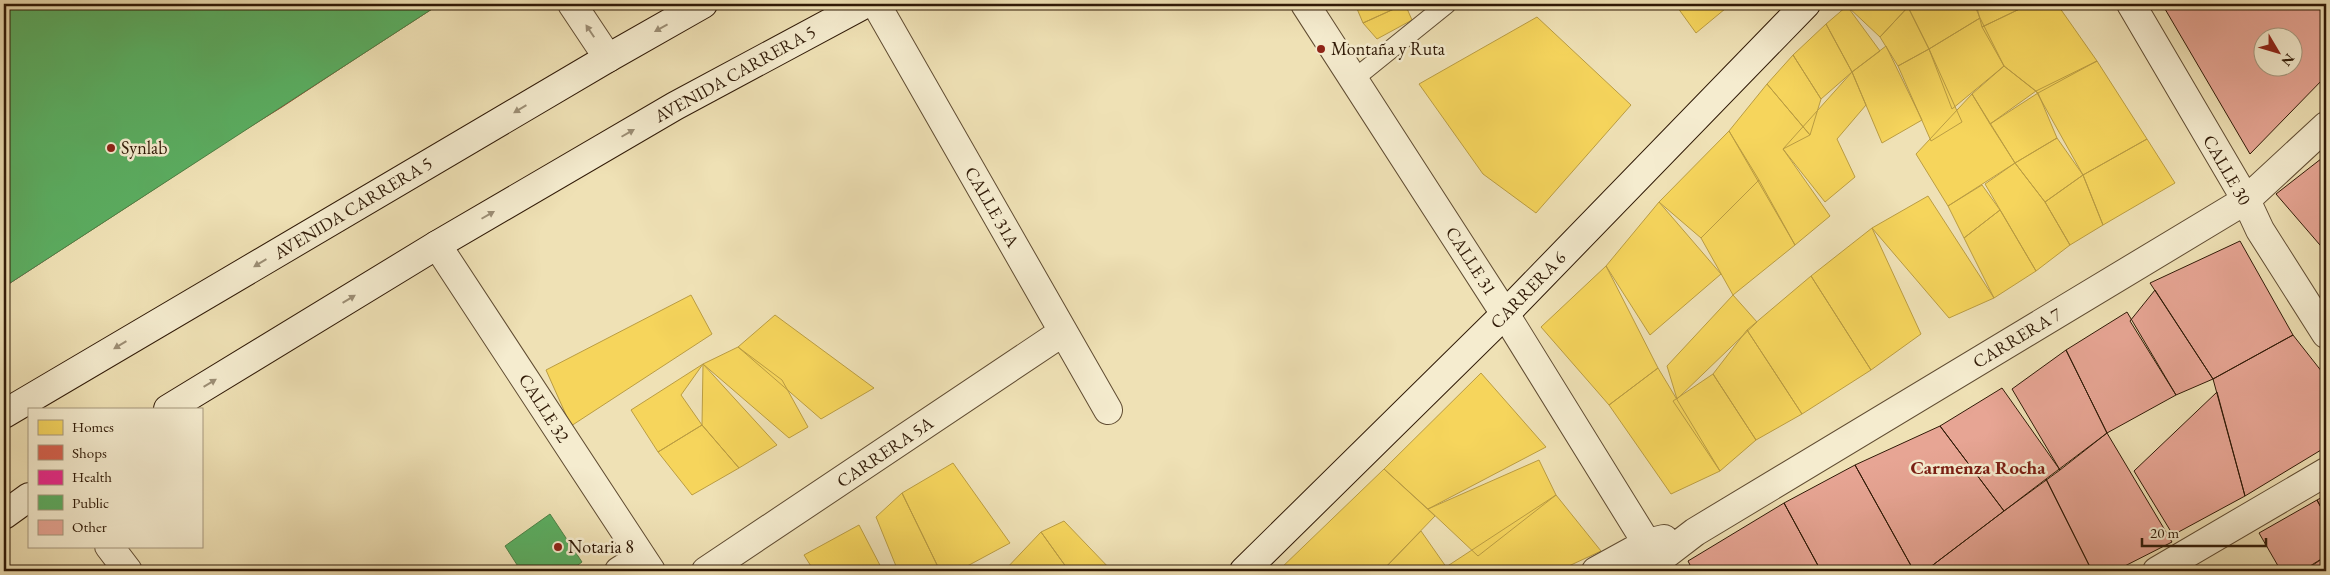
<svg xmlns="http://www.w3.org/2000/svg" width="2330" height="575" viewBox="0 0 2330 575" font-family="'EB Garamond',serif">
  <rect width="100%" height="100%" fill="#efe1b5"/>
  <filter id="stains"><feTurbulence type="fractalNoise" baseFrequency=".004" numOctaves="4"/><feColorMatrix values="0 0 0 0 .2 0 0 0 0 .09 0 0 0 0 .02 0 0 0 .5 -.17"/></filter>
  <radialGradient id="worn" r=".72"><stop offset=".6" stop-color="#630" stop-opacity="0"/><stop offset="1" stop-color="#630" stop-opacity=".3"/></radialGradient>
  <path fill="#f6d55c" stroke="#bb9d42" d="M1355,4h50l-42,19z
    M1405,4l7,16 -35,19 -14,-16z
    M1675,4h56l-35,29z
    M1849,4h56l3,3 -28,30 -33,-31z
    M1911,4h63l6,14 -51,31 -21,-42z
    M1976,4h54l-48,23z
    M2030,4h27l40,57 -59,32 -34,-27 -22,-39z
    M1847,6l33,45 -28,21 -26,-48z
    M1908,7l21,42 -31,17 -18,-29z
    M1537,17l94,88 -95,108 -53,-39 -64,-90z
    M1980,18l24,48 -52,43 -23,-60z
    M1826,24l26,48 -31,27 -28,-44z
    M1886,46l36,74 -40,23 -30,-71z
    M1929,49l33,73 -31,19 -33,-75z
    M1793,55l28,44 -11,36 -43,-51z
    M2097,61l50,78 -64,36 -47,-84z
    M2004,66l32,25 -46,33 -18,-30z
    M1852,72l14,33 -29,34 18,38 -30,25 -42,-53z
    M1767,84l43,51 -27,14 47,67 -35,29 -66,-114z
    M2038,93l19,45 -42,25 -25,-39z
    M1972,94l43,69 -67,43 -32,-52z
    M1729,131l30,49 -58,58 -42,-36z
    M2057,138l26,37 -38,27 -30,-39z
    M2147,139l28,44 -72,42 -20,-50z
    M2015,163l30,39 25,43 -34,26 -51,-87z
    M2083,175l20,50 -33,20 -25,-43z
    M1759,180l36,65 -62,50 -32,-57z
    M1982,185l18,25 -36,28 -16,-32z
    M1928,196l66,102 -45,20 -77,-90z
    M1659,202l62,72 -71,61 -44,-69z
    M2000,210l36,61 -42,27 -30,-60z
    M1872,228l49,106 -50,36 -60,-94z
    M1606,266l52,102 -49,37 -68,-78z
    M1811,276l60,94 -69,44 -55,-84z
    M691,295l21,39 -141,92 -25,-56z
    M1733,295l24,27 -80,77 -10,-33z
    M775,315l99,73 -53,31 -83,-72z
    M1747,330l55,84 -46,26 -43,-66z
    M738,347l44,33 26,47 -19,11 -86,-74z
    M703,364l-22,31 21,30 -44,27 -27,-42z
    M703,364l74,81 -38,23 -37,-43z
    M1658,368l62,103 -49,23 -62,-89z
    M1481,373l65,74 -118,62 -44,-40z
    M1713,374l43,66 -36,31 -47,-70z
    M702,425l37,43 -47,27 -34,-43z
    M1539,460l17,35 -78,61 -50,-47z
    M953,463l57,80 -52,28h-18l-38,-78z
    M1384,469l51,47 -53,55h-104z
    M902,493l38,78h-42l-22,-54z
    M1556,495l45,56 -43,20h-108l-4,-4z
    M1064,521l48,50h-43l-28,-39z
    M859,525l24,46h-69l-10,-16z
    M1421,531l28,40h-67z
    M1041,532l28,39h-65z"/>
  <path fill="#d6604d" stroke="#a44b38" d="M4,4h72l9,11 -65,44 -16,-23z
    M76,4h26l-17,11z
    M102,4h40l90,134 -99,65 -91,-159z
    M142,4h63l77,103 -50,31z
    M205,4h108l45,53 -76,50z
    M313,4h116l3,5 -74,48z
    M4,36l16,23 -16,12z
    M42,44l91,159 -80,52 -49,-69v-115z"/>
  <path fill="#e7298a" stroke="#b02463" d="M4,186l49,69 -49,32z"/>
  <path fill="#5aae61" stroke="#4d8246" d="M4,4h425l3,5 -428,278z
    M550,514l32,48 -12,9h-49l-16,-25z"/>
  <path fill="#e7a594" stroke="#301a07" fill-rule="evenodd" d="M2172,4h154v72l-76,78 -85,-145zM2262,38h30v30h-30z
    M2326,155v97l-50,-58z
    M2240,241l53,94 -80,44 -63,-96z
    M2155,290l58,89 -37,16 -46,-74z
    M2127,312l49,83 -69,38 -41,-83z
    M2293,335l33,42v70l-81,49 -32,-117z
    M2066,350l41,83 -47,37 -48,-81z
    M2002,388l58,82 -56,41 -64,-85z
    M2217,392l28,104 -72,39 -39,-64z
    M1940,426l64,85 -79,60h-11l-59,-106z
    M2107,433l65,109 -57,29h-23l-46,-92z
    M1855,465l59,106h-93l-37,-68z
    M2046,479l46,92h-167l79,-60z
    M2326,495v22l-9,-17z
    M2317,500l9,17v39l-24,15h-21l-22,-38z
    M1784,503l37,68h-128l-5,-10z
    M2326,556v15h-8l-5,-6z"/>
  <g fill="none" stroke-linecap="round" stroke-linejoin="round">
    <defs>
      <path id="lane" d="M1354,79l93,-75"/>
      <path id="street" d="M572,4l36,54
        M876,4l232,406
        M1305,4l200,310 159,257
        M2131,4l115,196 14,30 66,104
        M437,245l214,326
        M109,546l19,25
        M619,571l22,-14
        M706,571l357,-239
        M1596,571l51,-28 17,-4
        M1644,571l51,-39 551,-332 80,-74
        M2157,571l169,-99"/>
      <path id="secondary" d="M168,409l269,-164 238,-139 190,-102
        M4,414l604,-356 95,-54
        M4,515l25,-18
        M1244,571l261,-257 301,-310"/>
    </defs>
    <use href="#lane" stroke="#604c32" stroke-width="20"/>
    <use href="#street" stroke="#604c32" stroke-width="30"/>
    <use href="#secondary" stroke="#301a07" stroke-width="30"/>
    <use href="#lane" stroke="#f5eccf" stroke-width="18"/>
    <use href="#street" stroke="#f5eccf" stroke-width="28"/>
    <use href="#secondary" stroke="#f5eccf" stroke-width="28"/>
  </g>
  <defs><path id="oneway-solid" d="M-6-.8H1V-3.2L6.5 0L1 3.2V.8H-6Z" transform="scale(1.25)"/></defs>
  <g fill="#9c8e75">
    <use href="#oneway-solid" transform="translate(661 28) rotate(151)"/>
    <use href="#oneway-solid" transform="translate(590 31) rotate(-124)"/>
    <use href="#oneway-solid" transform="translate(520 109) rotate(149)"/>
    <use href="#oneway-solid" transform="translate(628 133) rotate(-30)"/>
    <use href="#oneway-solid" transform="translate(488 215) rotate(-30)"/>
    <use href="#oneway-solid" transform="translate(260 263) rotate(149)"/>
    <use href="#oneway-solid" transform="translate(349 299) rotate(-31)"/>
    <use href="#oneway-solid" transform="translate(120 345) rotate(149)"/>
    <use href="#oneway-solid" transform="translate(210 383) rotate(-31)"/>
  </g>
  <g fill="#8f2418" stroke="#f5eccf" stroke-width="2">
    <circle cx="1321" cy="49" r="5"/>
    <circle cx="111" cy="148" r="5"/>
    <circle cx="558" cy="547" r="5"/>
  </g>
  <g text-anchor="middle" stroke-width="5" stroke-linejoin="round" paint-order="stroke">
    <g font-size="18" fill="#301a07" stroke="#f5eccf" text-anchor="start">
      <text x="1331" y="55">Montaña y Ruta</text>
      <text x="121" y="154">Synlab</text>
      <text x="568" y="553">Notaria 8</text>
    </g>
    <g font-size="18" fill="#301a07" stroke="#f5eccf">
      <text transform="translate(735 74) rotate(-29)" y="6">AVENIDA CARRERA 5</text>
      <text transform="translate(2227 170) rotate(60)" y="6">CALLE 30</text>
      <text transform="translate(992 207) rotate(60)" y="6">CALLE 31A</text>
      <text transform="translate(353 208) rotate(-31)" y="6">AVENIDA CARRERA 5</text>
      <text transform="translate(1471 261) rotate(57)" y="6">CALLE 31</text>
      <text transform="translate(1528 290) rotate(-46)" y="6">CARRERA 6</text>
      <text transform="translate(2017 338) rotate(-31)" y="6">CARRERA 7</text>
      <text transform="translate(544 408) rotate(57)" y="6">CALLE 32</text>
      <text transform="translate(885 452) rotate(-34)" y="6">CARRERA 5A</text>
    </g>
    <g font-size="19" font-weight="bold" fill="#7a1f14" stroke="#f5eccf">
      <text x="1978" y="474">Carmenza Rocha</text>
    </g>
  </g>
  <rect width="2330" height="575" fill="none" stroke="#efe1b5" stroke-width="20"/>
  <rect x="5" y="5" width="2320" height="565" fill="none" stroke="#301a07" stroke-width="2.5"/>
  <rect x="10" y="10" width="2310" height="555" fill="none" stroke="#301a07"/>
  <rect x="28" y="408" width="175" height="140" fill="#f5eccf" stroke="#a6987f"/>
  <rect x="38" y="420" width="25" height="15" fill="#f6d55c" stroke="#a6987f"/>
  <text x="72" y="432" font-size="15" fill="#301a07">Homes</text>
  <rect x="38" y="445" width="25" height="15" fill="#d6604d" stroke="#a6987f"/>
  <text x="72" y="458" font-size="15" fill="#301a07">Shops</text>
  <rect x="38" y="470" width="25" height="15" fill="#e7298a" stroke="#a6987f"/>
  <text x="72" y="482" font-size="15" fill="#301a07">Health</text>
  <rect x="38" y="495" width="25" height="15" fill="#5aae61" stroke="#a6987f"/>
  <text x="72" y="508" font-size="15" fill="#301a07">Public</text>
  <rect x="38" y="520" width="25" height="15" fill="#e7a594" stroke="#a6987f"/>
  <text x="72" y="532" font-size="15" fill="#301a07">Other</text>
  <g transform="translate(2278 52) rotate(128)"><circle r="24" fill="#f5eccf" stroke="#a6987f"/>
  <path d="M0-4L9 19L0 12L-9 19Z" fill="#8f2418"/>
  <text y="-8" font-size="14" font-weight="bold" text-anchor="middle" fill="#301a07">N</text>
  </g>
  <path d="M2142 538v8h124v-8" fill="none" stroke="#301a07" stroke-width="2.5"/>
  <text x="2150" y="538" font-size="15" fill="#301a07" stroke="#f5eccf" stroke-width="4" paint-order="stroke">20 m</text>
  <rect width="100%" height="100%" filter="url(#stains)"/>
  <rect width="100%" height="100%" fill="url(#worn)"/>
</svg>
